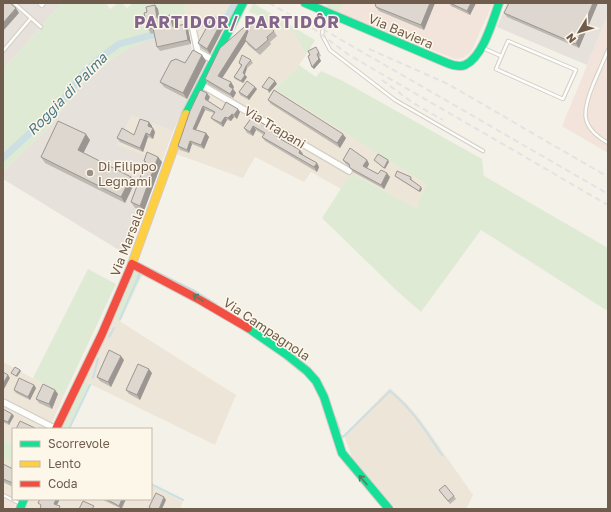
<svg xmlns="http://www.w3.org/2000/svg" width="611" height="512" viewBox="0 0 611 512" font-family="'Golos Text',sans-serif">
  <rect width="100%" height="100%" fill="#f4f1e9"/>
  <path fill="#ede5d7" d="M186,3h47l-6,10 2,4 -19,39 -10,-5 -6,-34 -9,-2z
    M268,25l2,3 15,-2 9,7 12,22 -7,10 -24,24 151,95 -10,24 -65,-35 -10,16 -30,-17 -7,10 -49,-25 -12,21 -67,-24 12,-36 24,-50 49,-41z
    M132,115l41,16 -11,31 -46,-16z
    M113,317l123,78 -21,50 -131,-64z
    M3,362l61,33 -15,34h-36v15l-10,-5z
    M390,388l17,16 13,15 53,76 -7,14h-70l-44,-52 -8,-22z
    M3,458l10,5v31l-10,-5z
    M151,485l32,17 -3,7h-155l4,-10h122z"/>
  <path fill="#f2e4da" d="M493,3l-22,49 -8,6 -8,1 -126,-50 -3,-5z
    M608,15v138l-46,-27z
    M3,489l10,5v5h5l-5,10h-10z"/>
  <path fill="#e6e1da" d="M3,3h59l-59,67z
    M507,3h101v12l-21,50 -90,-38z
    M158,9l1,8 17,14 12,-2 4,22 3,5 12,6 -34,69 -41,-16 -15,30 45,17 -35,93 -124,-76v-7l48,-47 31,-41 34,-28 40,-21 1,-3 -6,2 -3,-17z"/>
  <path fill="#dfead5" d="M62,3h44l4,6 8,-6h4l5,5 6,-5h53l-1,12 9,2 1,6 -20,4 -27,-10 4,21 -36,18 -34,28 -31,41 -48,47v-102z
    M253,3l62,37 -9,15 -12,-22 -8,-6 -16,1 -8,-11 -13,-5z
    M343,3l-5,9 -9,-3 -3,-5z
    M299,65l17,12 5,-6 22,10 139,78 2,17 124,72v61l-2,1 -125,-80 -60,82 -24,-21 -75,-73 29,-45 65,35 10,-24 -151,-95z
    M88,269l28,15 -52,111 -31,-17z
    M135,270l8,3 -23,49 -7,-5 18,-44z
    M84,381l6,3 -22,45h-8z
    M3,439l10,5v19l-10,-5z"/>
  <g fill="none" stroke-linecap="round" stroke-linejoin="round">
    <path stroke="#ccdfe3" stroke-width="2" d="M144,266l51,25 21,13
      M120,319l20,-46
      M109,337l5,-9
      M303,363l15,15
      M93,378l5,-19
      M335,417l5,14
      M69,429l21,-44
      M342,436l1,1 47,-46c22,18 36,40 52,64
      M151,484l32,16"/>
    <path stroke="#ccdfe3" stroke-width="7" d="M179,29l45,-11 4,-2 7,-13
      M3,158l53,-49 27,-35 18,-17 18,-13 40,-11"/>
    <defs>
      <path id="lane" d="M39,3l3,3 2,-3
        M325,14l-3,21 8,15 65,50 88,51
        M31,18l10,9
        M508,41l68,29 -13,29 -67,-30z
        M483,48l18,8
        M608,50c-5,12 -10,23 -15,35 -11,27 -13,42 15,58
        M3,51l28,-33 -17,-15
        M3,495l18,9"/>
      <path id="street" d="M193,29l5,23 15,8
        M200,84l149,87
        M3,402l53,27"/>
      <path id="fast" d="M305,3l142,60c5,2 13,4 18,2 18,-8 28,-45 34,-62
        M186,114l57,-111
        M248,328l39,27 20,16 9,10 8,16 18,56 47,56
        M20,509l4,-10"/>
      <path id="slow" d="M132,264l54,-150"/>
      <path id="jam" d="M132,264l68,36 48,28
        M56,429l46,-95 30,-70"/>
    </defs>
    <use href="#lane" stroke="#d3cec6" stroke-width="4.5"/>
    <use href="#street" stroke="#d3cec6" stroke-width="8"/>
    <use href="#fast" stroke="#d3cdc6" stroke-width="10"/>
    <use href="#slow" stroke="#d3cdc6" stroke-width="10"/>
    <use href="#jam" stroke="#d3cdc6" stroke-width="10"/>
    <use href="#lane" stroke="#fdfdfc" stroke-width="2.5"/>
    <use href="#street" stroke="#fdfdfc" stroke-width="5.5"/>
    <use href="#fast" stroke="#16e098" stroke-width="8"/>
    <use href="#slow" stroke="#ffcf43" stroke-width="8"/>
    <use href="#jam" stroke="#f24e42" stroke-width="8"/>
    <path stroke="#e4e2e3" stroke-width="2" stroke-dasharray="6 4" stroke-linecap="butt" d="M269,3l42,24 38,28 259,150
      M314,24l294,170
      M369,49l79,35 160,93
      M382,80l31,23 30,17"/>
  </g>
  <path fill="#beb9b2" d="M375,3h60l-11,27 -45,-19 -3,-4z
    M449,3h27l-6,12 -19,-9z
    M598,3l-19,45 -72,-31 -3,-4z
    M155,5l3,4 1,8 11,-2 3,4 2,7 13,3 3,15 -31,7 -3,-4 -3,-14 -3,1 -3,-5 -1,-17z
    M222,21l3,4 -15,29 -9,-6 -3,-5z
    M251,23l2,2h13l1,2 7,4 3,5 -7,6 1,2 -11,11 -12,-10 -2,-4 -24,37 9,4 3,5 -1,1 3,5 -3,5 -25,-14 -3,-5z
    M318,50l3,6 -2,1 2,4 -7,8 -2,-2 -2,-12z
    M202,55l4,6 -19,38 -23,-12 -4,-5 25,-19z
    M251,60l2,3 -6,5 -2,7 2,2 -4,6 -8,-4 -1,-2 7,-11 -2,-3z
    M257,89l-8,11 -9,-5 -1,-3z
    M210,97l-2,4 14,9 18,2 -3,7 -3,-2 -3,4 -4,-1 -4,7 -9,-6 -3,-3 3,-5 -9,-3 -9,20 10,3 3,4 -5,12 -12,-5 -3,9 -9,-3 -2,-4z
    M268,100l78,38 -6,10 -69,-44z
    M252,117l27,16 3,4 -1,2 22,15v1l14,8 2,4 -2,5 -52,-31 -3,-4 2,-2 -8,-5 -3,6 -6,-3 -3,-5z
    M149,122l3,4 -1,2 4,4 -2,7 -5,-2 -5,15 -23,-10 -3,-4 17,-3z
    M90,140l-7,13 48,24 4,5 -10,21 -80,-40 -4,-6z
    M158,157l4,5 -18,49 -9,-3 -4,-6 14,-39 -1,-2z
    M343,160h24l2,4 -2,4 11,6 12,3 -6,12 -31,-17 -3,-5 -4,-3z
    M395,176l16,1 1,2v1l10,9 -2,3 -24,-15z
    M124,360l-13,27 -11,-6 -3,-4z
    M152,373l-12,27 -11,-6 -3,-4z
    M34,385l2,3 -6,12 -14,-7 -2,-3z
    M55,390l3,4 -6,15 -13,-6 -3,-4z
    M3,409l9,5 2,2 -5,9 -6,-3z
    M3,464l10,5v18l-10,-5z
    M439,490l15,6 2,3 -6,5z
    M101,499h25l-4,10z"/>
  <path fill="#9b9691" d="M430,3h5l-11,27 -3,-5z
    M471,3h5l-6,12 -3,-4z
    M593,3h5l-19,45 -3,-4z
    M155,5l3,4 2,13 -3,-4z
    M16,8l3,5 -16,18v-8z
    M170,15l3,4 3,12 -3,-4z
    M222,21l3,4 -15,29 -3,-5z
    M263,21l3,4 3,8 -4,-4z
    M185,24l3,5 3,15 -3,-4z
    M247,30l3,5 -29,45 -3,-4z
    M317,54l2,3 2,4 -7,8 -2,-2z
    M202,55l4,6 -19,38 -4,-6z
    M246,66l1,2 -3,8 -1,-3z
    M245,75l2,2 -4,6 -2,-2z
    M275,81l2,3 -8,9 -1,-3z
    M231,82l3,5 -1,2 3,4 -3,5 -3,-4 -1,-8z
    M255,87l2,2 -8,11 -2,-3z
    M207,93l3,4 -3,6 -2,-4z
    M203,106l2,4 -10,22 -2,-3z
    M238,109l2,3 -3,7 -3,-4z
    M232,114l2,3 -3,4 -3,-3z
    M225,117l2,3 -4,7 -2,-4z
    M149,122l3,4 -1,4 -3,-4z
    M253,126l3,4 -3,6 -3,-4z
    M153,128l2,4 -2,7 -3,-4z
    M146,133l2,4 -5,15 -3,-4z
    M206,133l3,4 -5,12 -3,-4z
    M279,133l3,4 -2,4 -3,-4z
    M86,134l4,6 -8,16 -4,-6z
    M343,134l3,4 -6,10 -3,-5z
    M190,141l2,3 -3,9 -2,-3z
    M300,150l3,4 -1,3 -3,-4z
    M158,157l4,5 -18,49 -4,-5z
    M367,160l2,4 -3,6 -3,-4z
    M388,160l1,2 -4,7 -1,-1z
    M317,163l2,4 -2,5 -3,-5z
    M387,173l3,4 -6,12 -3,-4z
    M131,177l4,5 -10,21 -4,-6z
    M421,187l1,2 -2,3 -1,-1z
    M121,356l3,4 -13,27 -3,-5z
    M149,369l3,4 -12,27 -3,-5z
    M20,370l1,1 -4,6 -1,-1z
    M8,375l2,3 -6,11 -1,-3v-2z
    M34,385l2,3 -6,12 -2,-3z
    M55,390l3,4 -6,15 -3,-5z
    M12,414l2,2 -5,9 -1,-3z
    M164,497l2,3 -4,9h-3z
    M56,499h4l-4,8 -2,-3z
    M122,499h4l-5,10 -2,-3z"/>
  <path fill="#ddd7cf" stroke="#9b9691" d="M3,3h7l6,5 -13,15z
    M375,3h55l-9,22 -45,-18z
    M450,3h21l-4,8z
    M509,3h84l-17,41 -72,-31z
    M155,5l2,13 13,-3 3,12 12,-3 3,16 -31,7 -4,-19 -5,1 -4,-16 3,-1 -1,-5z
    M213,16l9,5 -15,28 -9,-6z
    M263,21l2,8 4,-3 5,5 -7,6 1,3 -12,10 -11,-10 3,-9 -1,-1 -29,46 13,6 -2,4 4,3 -3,5 -25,-15 15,-31 30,-26 1,1 -2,3z
    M316,47l3,6 -2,1 2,5 -7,8 -4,-11 2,-1 -2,-4z
    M193,50l9,5 -19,38 -23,-11 11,-21 5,-2 9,4z
    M242,55l9,5 -5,6 -3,7 2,2 -4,6 -7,-4 8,-12 -3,-2z
    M269,77l6,4 -7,9 -6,-3z
    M247,81l8,6 -8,10 -8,-5z
    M200,90l7,3 -2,6 17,11 4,-8 12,7 -4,6 -2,-1 -4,4 -3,-1 -4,6 -10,-5 4,-6 -12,-6 -10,23 13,4 -5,12 -11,-4 -3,9 -9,-4 12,-35z
    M274,90l69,44 -6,9 -69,-43z
    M252,117l27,16 -2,4 23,13 -1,3 18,10 -3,4 -52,-30 3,-4 -12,-7 -3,6 -6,-4z
    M140,119l9,3 -1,4 5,2 -3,7 -4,-2 -6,15 -23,-10 5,-10 12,7z
    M58,121l28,13 -8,16 53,27 -10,20 -80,-40z
    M350,148l17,12 -4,6 15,8 3,-4 6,3 -6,12 -31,-17 -1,-4 -6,-4z
    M147,152l11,5 -18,49 -9,-4 15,-40 -2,-1z
    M378,154l10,6 -4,8 -10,-8z
    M397,171l14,6 -1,2 11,8 -2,4 -24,-15z
    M109,350l12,6 -13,26 -11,-5z
    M138,364l11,5 -12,26 -11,-5z
    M15,367l5,3 -4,6 -5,-3z
    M3,372l5,3 -5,9z
    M19,378l15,7 -6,12 -14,-7z
    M43,384l12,6 -6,14 -13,-5z
    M3,409l9,5 -4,8 -5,-2z
    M20,421l15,7 -1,1h-18z
    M3,464l10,5v14l-10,-4z
    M445,485l9,11 -6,5 -9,-11z
    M156,493l8,4 -5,12h-7l-3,-2z
    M40,499h16l-2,5 6,2 -1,3h-19l1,-4 -3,-2z
    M106,499h16l-3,7z
    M83,501l11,5 -2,3h-13z"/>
  <defs><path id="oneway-shaft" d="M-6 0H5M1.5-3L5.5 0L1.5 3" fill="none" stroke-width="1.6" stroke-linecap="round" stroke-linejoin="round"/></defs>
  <g stroke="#597d60">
    <use href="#oneway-shaft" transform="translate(198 298) rotate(-148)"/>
    <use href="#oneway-shaft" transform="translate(363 480) rotate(-131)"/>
  </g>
  <circle fill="#9e9084" stroke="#fdf7ea" stroke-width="1.5" cx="90" cy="173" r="4"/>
  <g text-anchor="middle" stroke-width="3" stroke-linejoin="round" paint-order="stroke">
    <g font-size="13" fill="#6f5c4d" stroke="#fdf7ea">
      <text transform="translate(401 31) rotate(23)" y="5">Via Baviera</text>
      <text transform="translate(275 127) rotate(31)" y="5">Via Trapani</text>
      <text transform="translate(127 242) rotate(-69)" y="5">Via Marsala</text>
      <text transform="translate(267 329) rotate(34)" y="5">Via Campagnola</text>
    </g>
    <g font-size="13" fill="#6f5c4d" stroke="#fdf7ea" text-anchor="start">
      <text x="98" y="171">Di Filippo<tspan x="98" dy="15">Legnami</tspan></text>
    </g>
    <g font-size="14" font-style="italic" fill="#4c7886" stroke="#fdf7ea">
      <text transform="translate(67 94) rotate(-46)" y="5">Roggia di Palma</text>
    </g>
    <g font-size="17" font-weight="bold" letter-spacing="1" fill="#82658c" stroke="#fdf7ea">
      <text x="237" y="28">PARTIDOR/ PARTIDÔR</text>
    </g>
  </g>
  <rect width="611" height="512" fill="none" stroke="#6f5c4d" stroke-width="8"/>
  <rect x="12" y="428" width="140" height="72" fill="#fdf7ea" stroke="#c4b9ab"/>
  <rect x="20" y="441" width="20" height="6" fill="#16e098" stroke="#c4b9ab"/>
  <text x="48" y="448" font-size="12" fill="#6f5c4d">Scorrevole</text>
  <rect x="20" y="461" width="20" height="6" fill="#ffcf43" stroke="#c4b9ab"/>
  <text x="48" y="468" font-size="12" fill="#6f5c4d">Lento</text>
  <rect x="20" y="481" width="20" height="6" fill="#f24e42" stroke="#c4b9ab"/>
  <text x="48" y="488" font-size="12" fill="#6f5c4d">Coda</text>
  <g transform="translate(579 32) rotate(232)" stroke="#fdf7ea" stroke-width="3" paint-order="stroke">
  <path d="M0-3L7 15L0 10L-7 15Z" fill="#6f5c4d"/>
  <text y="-6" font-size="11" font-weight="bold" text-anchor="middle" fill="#6f5c4d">N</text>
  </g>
</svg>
